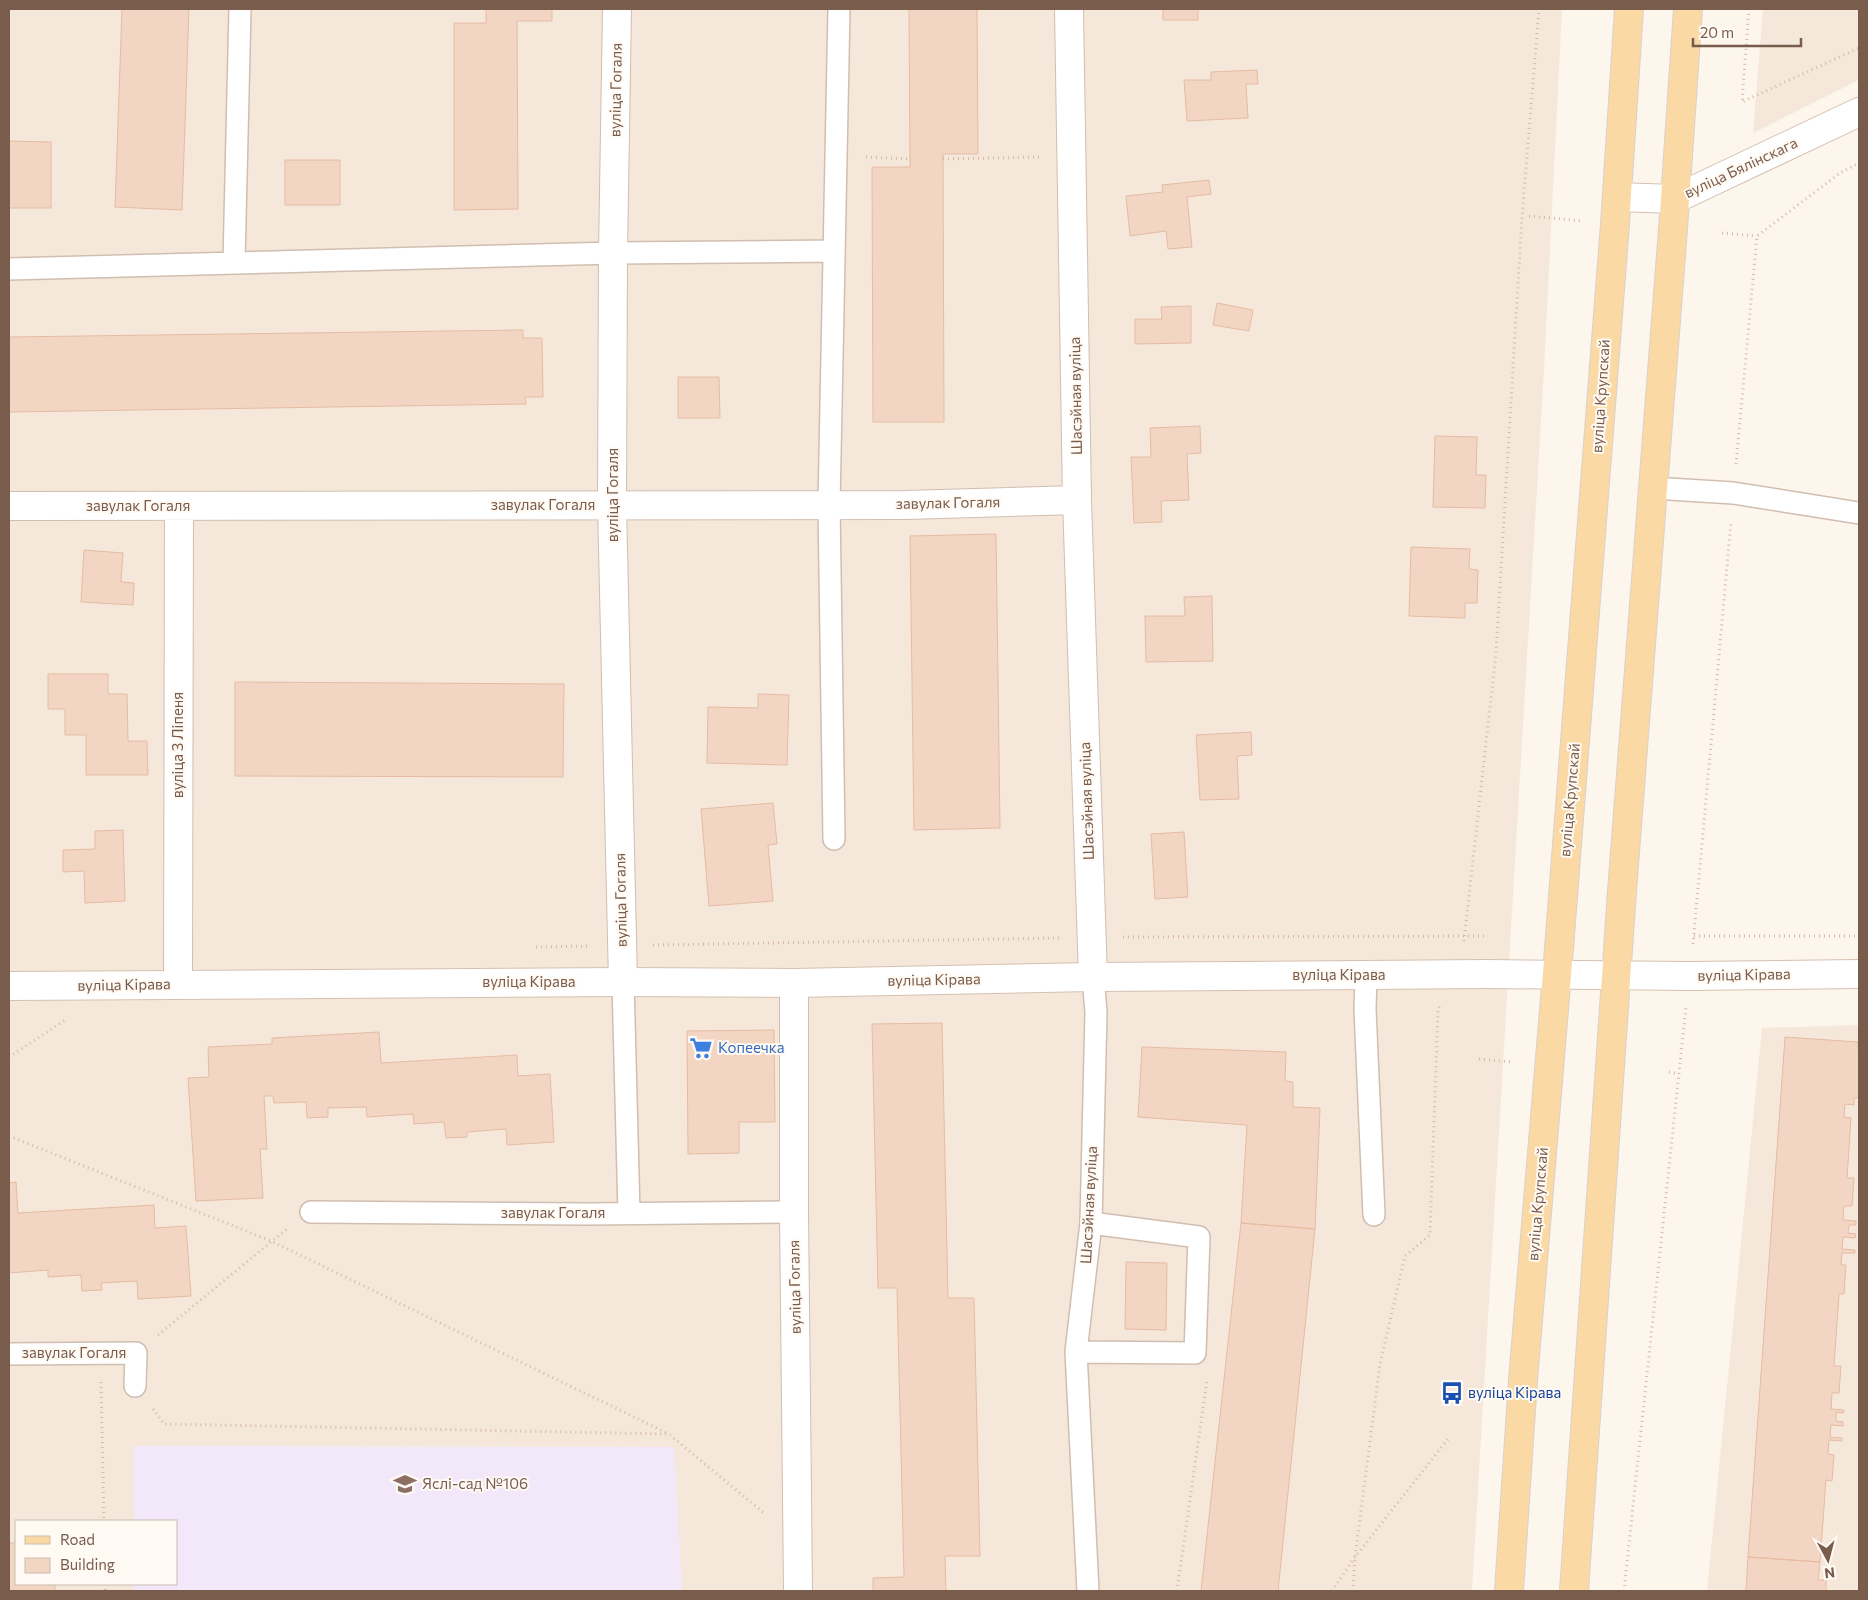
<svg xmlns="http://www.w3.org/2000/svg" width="1868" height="1600" viewBox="0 0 1868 1600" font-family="Commissioner,sans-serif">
  <rect width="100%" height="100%" fill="#fdf6ec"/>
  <path fill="#f5e8da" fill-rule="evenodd" d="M9,9h1553l-18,360 -72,1222h-1463zM16,1521h160v63h-160z
    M1763,9h96v71l-106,53z
    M1859,1025v566h-152l55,-563z"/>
  <path fill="#f3e8fa" d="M133,1446l541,1 8,144h-548v-7h42v-63h-42z"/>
  <path fill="#f3d5c3" stroke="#e6bba3" d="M122,9h67l-7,201 -67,-3z
    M486,9h66v12h-35l1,188 -64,1v-187h32z
    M909,9h68l1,145h-35l1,268h-71l-1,-255h38z
    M1163,9h35v11h-35z
    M1257,70l1,14h-12l2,34 -61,3 -3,-41h27v-8z
    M9,141l42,1v66h-42z
    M285,160h55v45h-55z
    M1209,180l2,14 -24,3 5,50 -24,2 -2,-18 -36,5 -4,-40 37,-4 -1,-7z
    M1217,303l36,7 -4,21 -36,-6z
    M1191,306v37l-56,1v-25h27l-1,-12z
    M523,330v8h19l1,59h-18l1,7 -517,8v-75z
    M678,377h41l1,41h-42z
    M1200,426l1,27 -14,1 2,46 -28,1 1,21 -28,1 -3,-66h20l-1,-29z
    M1435,436l42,1 -1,38h10l-1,33 -52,-1z
    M996,534l4,294 -86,2 -4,-294z
    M1411,547l59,2 -1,20 9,1 -1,33h-12v15l-56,-2z
    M84,550l39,3 -2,29 13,1 -1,22 -52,-3z
    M1212,596l1,65 -67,1 -1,-46h40l-1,-19z
    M48,674h60v20h19l1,47h19l1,34h-62v-40h-21v-26h-17z
    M235,682l329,2 -1,93 -328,-1z
    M758,694l31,1 -2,70 -80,-2 1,-56 50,1z
    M1251,732l1,23 -15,1 2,43 -39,1 -4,-65z
    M773,803l4,41 -9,1 5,56 -64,5 -8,-97z
    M123,830l2,71 -40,2 -1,-32 -21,1v-22l32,-1v-18z
    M1184,832l4,65 -33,2 -4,-65z
    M942,1023l6,275h26l6,258h-35l1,35h-73v-13l31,-1 -7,-289h-19l-6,-264z
    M774,1030l1,92h-36v31l-51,1 -1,-123z
    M379,1032l2,31 136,-8 1,21 32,-2 4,68 -47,3 -1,-16 -39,3v5l-21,1 -2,-16 -30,2 -1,-10 -46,3 -1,-10 -38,1v9l-21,1 -1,-16 -32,1 -1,-7h-9l3,53h-7l3,49 -67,3 -8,-123 21,-1 -1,-30 64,-3v-6z
    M1785,1037l73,5v8h1v48h-5v7l-9,-1 -1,13 7,1 -4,60h7l-2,28h-8l-1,14 13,1v4h-7l-1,8 8,1 -1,4 -12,-1 -1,12 13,1v3h-13l-1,12h5l-2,29h-5l-5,72h7l-2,27h-7l-1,16 13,1 -1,3 -7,-1v9l7,1v4l-12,-1 -1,12 12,1v3l-13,-1 -1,14 6,1 -2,26 -6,-1 -6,82 -72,-5z
    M1142,1047l144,5 -1,29 8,1v25l27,1 -5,121 -74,-6 6,-98 -109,-8z
    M16,1182l2,31 136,-8 1,23 31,-2 5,70 -53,3 -1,-18 -36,2 1,7 -20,1 -1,-16 -33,2v-7l-39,3v-90z
    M1241,1223l74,6 -37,362h-77z
    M1126,1262l41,1 -1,67 -41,-1z
    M9,1543h7v41h39v7h-46z
    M1748,1557l72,5 -2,18h8v11h-80z"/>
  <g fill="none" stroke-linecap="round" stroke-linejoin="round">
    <defs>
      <path id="lane" d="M234,262l6,-253
        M9,269l604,-16 221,-2
        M1653,488l80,5 126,20
        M834,839l-5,-334 10,-496
        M1366,975l-1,34 9,206
        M623,982l6,231
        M311,1212l277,2 206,-2
        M1076,1352l119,1 4,-116 -108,-14
        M9,1354l127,-1 -1,33
        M1088,1591l-12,-239 15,-129 5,-211 -3,-35"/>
      <path id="street" d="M617,9l-4,244 -1,252 11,477
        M1069,9l8,491 16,477
        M9,506l897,-1 171,-5
        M794,983v229l4,379
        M178,984l1,-478"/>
      <path id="secondary" d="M1617,197l58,2 184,-87
        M9,986l614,-4 171,1 299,-6 393,-3 203,2 170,-2"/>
      <path id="primary" d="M1509,1591l14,-211 34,-406 58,-750 14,-215
        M1574,1591l48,-700 51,-662 15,-220"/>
    </defs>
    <use href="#lane" stroke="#d1beb0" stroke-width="24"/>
    <use href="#street" stroke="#d1beb0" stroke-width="30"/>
    <use href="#secondary" stroke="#d6c0b0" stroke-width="30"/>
    <use href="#primary" stroke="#dad1cd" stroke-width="30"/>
    <path stroke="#d9b8a5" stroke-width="3" stroke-dasharray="1 4" stroke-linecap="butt" d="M1749,9l-7,93 117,-54
      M866,157l44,2
      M943,159l96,-2
      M1529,216l54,5
      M1722,233l35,3
      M1736,464l21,-228 83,-63 19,-10
      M1694,936h165
      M1123,937l365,-1
      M1464,941l32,-288 26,-436 17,-208
      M1693,944l38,-422
      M653,945l407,-7
      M536,947l54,-1
      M9,1057l56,-37
      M1479,1059l34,3
      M1669,1072l10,2
      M9,1136l262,105 398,193
      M158,1335l130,-107
      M101,1382l3,139
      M153,1409l11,15 505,10 96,80
      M105,1584v7
      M1177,1591l30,-211
      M1332,1591l23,-34 93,-118
      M1353,1591l2,-34 25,-193 25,-108 25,-21 8,-226 2,-3
      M1624,1591l62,-584"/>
    <use href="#lane" stroke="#fff" stroke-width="21"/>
    <use href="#street" stroke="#fff" stroke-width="28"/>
    <use href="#secondary" stroke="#fff" stroke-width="28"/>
    <use href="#primary" stroke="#fbd9a5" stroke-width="28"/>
  </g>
  <defs>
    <symbol id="supermarket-bare" viewBox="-9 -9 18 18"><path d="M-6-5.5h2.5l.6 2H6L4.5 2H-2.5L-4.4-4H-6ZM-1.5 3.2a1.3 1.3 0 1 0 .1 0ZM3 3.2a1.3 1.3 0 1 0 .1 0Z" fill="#3f7fe0" stroke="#fffaf3" stroke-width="2.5" paint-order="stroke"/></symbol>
    <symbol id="bus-bare" viewBox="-9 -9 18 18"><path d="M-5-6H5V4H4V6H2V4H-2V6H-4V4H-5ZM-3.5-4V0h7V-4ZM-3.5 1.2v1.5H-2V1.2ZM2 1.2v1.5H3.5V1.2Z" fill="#1a4fb4" stroke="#fffaf3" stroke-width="2.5" paint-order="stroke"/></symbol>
    <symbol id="school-bare" viewBox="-9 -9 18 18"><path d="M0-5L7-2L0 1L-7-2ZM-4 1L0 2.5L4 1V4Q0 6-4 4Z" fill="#8d6e63" stroke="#fffaf3" stroke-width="2.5" paint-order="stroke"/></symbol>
  </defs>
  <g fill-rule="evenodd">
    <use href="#supermarket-bare" x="685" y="1032" width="32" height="32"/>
    <use href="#bus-bare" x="1436" y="1377" width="32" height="32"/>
    <use href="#school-bare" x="389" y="1468" width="32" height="32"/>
  </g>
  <g text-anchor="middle" stroke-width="4" stroke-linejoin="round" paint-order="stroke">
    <g font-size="15" fill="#7a5c4d" stroke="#fffaf3">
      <text transform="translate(616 90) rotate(-89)" y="5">вуліца Гогаля</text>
      <text transform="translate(1741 168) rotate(-25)" y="5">вуліца Бялінскага</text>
      <text transform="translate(1076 396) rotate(-91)" y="5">Шасэйная вуліца</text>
      <text transform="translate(1601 396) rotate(-86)" y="5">вуліца Крупскай</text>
      <text transform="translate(613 495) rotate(-90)" y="5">вуліца Гогаля</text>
      <text transform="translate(948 503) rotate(-1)" y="5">завулак Гогаля</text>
      <text x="543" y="510">завулак Гогаля</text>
      <text x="138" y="511">завулак Гогаля</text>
      <text transform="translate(178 745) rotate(-90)" y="5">вуліца 3 Ліпеня</text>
      <text transform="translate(1570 800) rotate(-85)" y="5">вуліца Крупскай</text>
      <text transform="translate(1087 801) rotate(-92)" y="5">Шасэйная вуліца</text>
      <text transform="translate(621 900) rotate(-91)" y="5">вуліца Гогаля</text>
      <text x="1339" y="980">вуліца Кірава</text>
      <text transform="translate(1744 975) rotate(-1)" y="5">вуліца Кірава</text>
      <text transform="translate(934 980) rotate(-1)" y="5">вуліца Кірава</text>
      <text x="529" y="987">вуліца Кірава</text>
      <text transform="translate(124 985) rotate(-1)" y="5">вуліца Кірава</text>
      <text transform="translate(1538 1204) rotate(-85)" y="5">вуліца Крупскай</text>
      <text transform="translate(1089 1205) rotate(-87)" y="5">Шасэйная вуліца</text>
      <text x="553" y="1218">завулак Гогаля</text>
      <text transform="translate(795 1287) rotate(-91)" y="5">вуліца Гогаля</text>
      <text x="74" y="1358">завулак Гогаля</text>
    </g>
    <g font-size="15" fill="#366cbe" stroke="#fffaf3" text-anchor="start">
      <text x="718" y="1053">Копеечка</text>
    </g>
    <g font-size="15" fill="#164399" stroke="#fffaf3" text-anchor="start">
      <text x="1468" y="1398">вуліца Кірава</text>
    </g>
    <g font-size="15" fill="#785e54" stroke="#fffaf3" text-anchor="start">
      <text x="422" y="1489">Яслі-сад №106</text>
    </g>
  </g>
  <rect width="1868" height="1600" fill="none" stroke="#7a5c4d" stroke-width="20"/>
  <rect x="15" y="1520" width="162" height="65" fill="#fffaf3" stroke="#cabbb1"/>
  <rect x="25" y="1536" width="25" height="8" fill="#fbd9a5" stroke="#cabbb1"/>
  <text x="60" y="1545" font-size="15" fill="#7a5c4d">Road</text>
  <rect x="25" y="1558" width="25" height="15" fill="#f3d5c3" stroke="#cabbb1"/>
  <text x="60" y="1570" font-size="15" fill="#7a5c4d">Building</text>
  <g transform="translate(1828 1560) rotate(173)" stroke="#fffaf3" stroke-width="4" paint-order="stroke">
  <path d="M0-4L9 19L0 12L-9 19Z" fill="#7a5c4d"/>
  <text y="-8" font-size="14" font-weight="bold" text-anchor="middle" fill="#7a5c4d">N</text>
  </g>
  <path d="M1693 38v8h108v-8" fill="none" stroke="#7a5c4d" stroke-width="2.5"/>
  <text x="1700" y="38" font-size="15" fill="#7a5c4d" stroke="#fffaf3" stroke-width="4" paint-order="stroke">20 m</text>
</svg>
